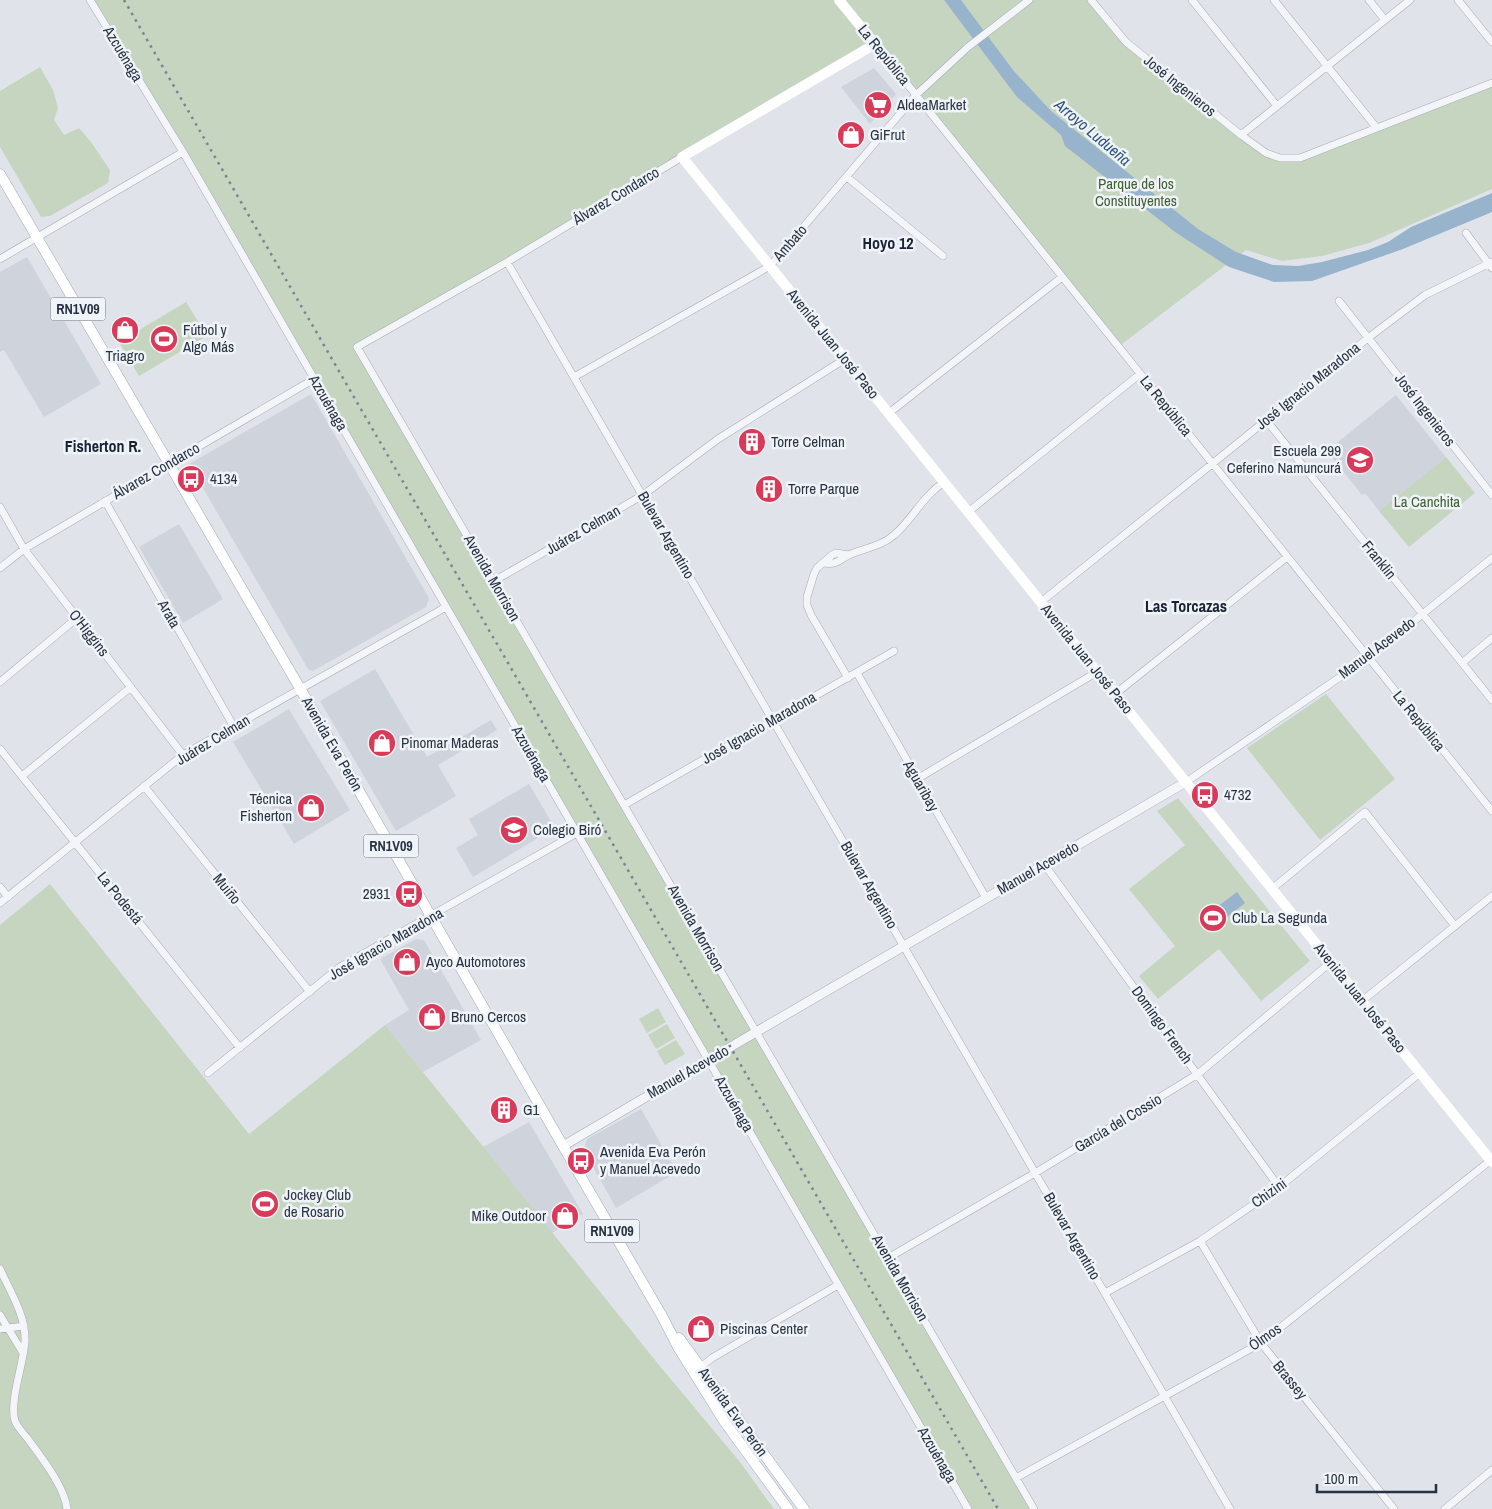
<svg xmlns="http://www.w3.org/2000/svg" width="1492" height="1509" viewBox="0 0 1492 1509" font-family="'Archivo Narrow',sans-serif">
  <rect width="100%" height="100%" fill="#e0e4ea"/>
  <path fill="#ced3dc" d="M874,68l22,26 -26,30 -29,-37z
    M27,257l74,127 -57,33 -40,-67 -4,2v-80z
    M311,394l118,204 -3,9 -113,64 -5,-2 -119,-205z
    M1396,395l50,62 -67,54 -14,-18 -3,2 -35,-44z
    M179,524l44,75 -40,24 -44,-76z
    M375,669l52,88 64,-37 6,10 -59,35 18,31 -60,35 -76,-130z
    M289,709l61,101 -56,34 -61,-102z
    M529,784l26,44 -82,49 -17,-29 22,-13 -9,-16z
    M416,939l8,1 57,100 -58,32 -38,-47 24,-15 -29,-51z
    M641,1109l36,63 -61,36 -32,-57 3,-12z
    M529,1122l54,92 -31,19 -69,-86z"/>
  <path fill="#c6d5c0" d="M90,0h1001l35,42 140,111 34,5 192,-75v106l-123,54 -47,13 -40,5 -36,-11 -128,97 -244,-303 -516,304 676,1161h-66l-785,-1357z
    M40,67l13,23 5,18 -4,12 10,15 15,-7 12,14 19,28 -2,13 -58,33 -9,1 -41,-70v-56z
    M186,302l21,34 -68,40 -20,-34z
    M1446,457l29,36 -66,54 -30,-36z
    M1326,694l69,85 -75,61 -73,-92z
    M1178,798l132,163 -49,40 -42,-52 -61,50 -19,-23 36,-30 -46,-57 56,-44 -28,-34z
    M50,884l199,250 136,-109 274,340 81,97 34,47h-774v-584z
    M658,1008l8,14 -19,11 -8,-14z
    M667,1024l8,14 -19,11 -8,-14z
    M676,1040l9,14 -20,11 -8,-14z"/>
  <path fill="#98b4cd" d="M944,0h17l52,70 38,41 147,118 38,23 37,13 25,1 24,-4 46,-12 20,-8 23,-15 81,-34v19l-89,37 -91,32 -38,1 -45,-15 -54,-35 -110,-86 -4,-11 -44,-38z
    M1237,892l8,11 -23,18 -9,-11z"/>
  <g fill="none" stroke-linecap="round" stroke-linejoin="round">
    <defs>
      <path id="minor" d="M90,0l93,152 785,1357
        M1091,0l35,42 115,93 25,18 14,5h20l192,-75
        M1192,0l85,106
        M1274,0l102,127
        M1369,0l16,20
        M1458,0l34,42
        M875,44l617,767
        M1241,135l169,-135
        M682,157l-175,105 -150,85 677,1162
        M847,177l96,79
        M1466,233l26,35
        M0,259l183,-107
        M507,262l723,1247
        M1339,301l153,194
        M574,377l196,-111 146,-171 52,-48 61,-47
        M889,413l173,-136
        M1266,420l226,280
        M105,501l129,226
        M0,507l24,42 159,206
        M968,512l172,-138
        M823,563c17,2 16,-4 28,-9 14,-6 31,-8 43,-19 19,-16 27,-37 50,-53
        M0,568l24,-19 290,-170
        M494,581l149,-86 75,-56 127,-80
        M1041,602l327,-264 57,-43 67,-33
        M1462,663l30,-25
        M857,673l129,225
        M848,678l-37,-63 -4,-10v-8l7,-23 3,-6 15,-13 4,-2 13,2
        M0,682l77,-64
        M1115,694l172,-137
        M0,749l240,299
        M22,776l109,-89
        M917,779l180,-107
        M1186,782l182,-124 124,-100
        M144,786l166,206
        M624,805l270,-154
        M1044,864l235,323
        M0,887l8,10
        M1272,889l93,-77 90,114
        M0,903l183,-148 263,-148
        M1362,1001l130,-105
        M208,1073l132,-106 237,-134
        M1200,1241l61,102 133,166
        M888,1258l147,-85 163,-99 133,-112
        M0,1269c10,22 26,47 25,72 -1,21 -16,61 -10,80 2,6 9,13 13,18 13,18 37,48 39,70
        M1105,1293l95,-52 79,-54 141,-114
        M0,1315l23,38
        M0,1329l24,-3
        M697,1370l15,-12 126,-73
        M1016,1478l245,-135 230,-183
        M1445,1509l47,-39"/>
      <path id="tertiary" d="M563,1146l193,-114 430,-250"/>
      <path id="primary" d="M0,174l301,516 262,456 99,170 16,31 46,74 64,88
        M679,1338l125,171"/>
    </defs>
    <use href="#minor" stroke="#a5abb5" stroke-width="8"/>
    <use href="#tertiary" stroke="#a5abb5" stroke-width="10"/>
    <use href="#primary" stroke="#9ea9b7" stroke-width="11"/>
    <use href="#minor" stroke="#f3f5f8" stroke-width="7"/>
    <use href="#tertiary" stroke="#f3f5f8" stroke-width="9"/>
    <path stroke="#fff" stroke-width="10" d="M839,0l36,44 -193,113 810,1005"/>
    <use href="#primary" stroke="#fff" stroke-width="10"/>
    <path stroke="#788495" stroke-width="2.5" stroke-dasharray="2.5 5" stroke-linecap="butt" d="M124,0l874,1509"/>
  </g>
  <defs>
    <symbol id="supermarket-disc" viewBox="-11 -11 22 22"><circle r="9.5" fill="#da3a5a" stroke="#f0f3f7"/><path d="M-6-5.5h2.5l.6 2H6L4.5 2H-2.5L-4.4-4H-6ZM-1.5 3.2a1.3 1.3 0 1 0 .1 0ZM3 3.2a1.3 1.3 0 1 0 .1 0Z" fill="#fff"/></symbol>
    <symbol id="shop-disc" viewBox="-11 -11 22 22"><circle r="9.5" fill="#da3a5a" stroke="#f0f3f7"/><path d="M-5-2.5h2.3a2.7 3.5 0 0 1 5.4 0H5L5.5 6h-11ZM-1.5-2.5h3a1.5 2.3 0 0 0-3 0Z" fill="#fff"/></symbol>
    <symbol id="stadium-disc" viewBox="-11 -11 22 22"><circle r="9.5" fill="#da3a5a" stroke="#f0f3f7"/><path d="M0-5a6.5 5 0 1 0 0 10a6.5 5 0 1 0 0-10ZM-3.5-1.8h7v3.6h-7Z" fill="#fff"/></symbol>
    <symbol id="building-disc" viewBox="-11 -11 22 22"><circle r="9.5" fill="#da3a5a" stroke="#f0f3f7"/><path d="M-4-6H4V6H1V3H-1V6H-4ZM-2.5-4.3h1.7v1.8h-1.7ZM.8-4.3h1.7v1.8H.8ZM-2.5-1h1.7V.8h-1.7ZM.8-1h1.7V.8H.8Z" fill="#fff"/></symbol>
    <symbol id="school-disc" viewBox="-11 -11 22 22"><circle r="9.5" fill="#da3a5a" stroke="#f0f3f7"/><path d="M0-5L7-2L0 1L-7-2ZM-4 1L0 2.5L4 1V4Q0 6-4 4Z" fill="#fff"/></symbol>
    <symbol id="bus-disc" viewBox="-11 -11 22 22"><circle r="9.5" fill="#da3a5a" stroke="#f0f3f7"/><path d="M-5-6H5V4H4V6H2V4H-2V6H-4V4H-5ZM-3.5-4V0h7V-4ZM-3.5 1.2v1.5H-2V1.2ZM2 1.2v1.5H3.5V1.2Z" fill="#fff"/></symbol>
  </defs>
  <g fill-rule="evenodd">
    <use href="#supermarket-disc" x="862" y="89" width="32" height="32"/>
    <use href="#shop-disc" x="835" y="119" width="32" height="32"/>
    <use href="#shop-disc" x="109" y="314" width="32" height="32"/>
    <use href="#stadium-disc" x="148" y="323" width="32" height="32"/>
    <use href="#building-disc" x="736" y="426" width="32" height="32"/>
    <use href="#school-disc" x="1344" y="444" width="32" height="32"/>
    <use href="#bus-disc" x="175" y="463" width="32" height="32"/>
    <use href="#building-disc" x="753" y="473" width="32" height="32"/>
    <use href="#shop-disc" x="366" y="727" width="32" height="32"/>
    <use href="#bus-disc" x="1189" y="779" width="32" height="32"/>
    <use href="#shop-disc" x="295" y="792" width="32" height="32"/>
    <use href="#school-disc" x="498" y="814" width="32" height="32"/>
    <use href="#bus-disc" x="393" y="878" width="32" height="32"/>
    <use href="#stadium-disc" x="1197" y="902" width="32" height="32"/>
    <use href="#shop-disc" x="391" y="946" width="32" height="32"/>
    <use href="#shop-disc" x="416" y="1001" width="32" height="32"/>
    <use href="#building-disc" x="488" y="1094" width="32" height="32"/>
    <use href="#bus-disc" x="565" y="1145" width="32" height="32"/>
    <use href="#stadium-disc" x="249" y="1188" width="32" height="32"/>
    <use href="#shop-disc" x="549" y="1200" width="32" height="32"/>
    <use href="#shop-disc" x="685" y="1313" width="32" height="32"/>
  </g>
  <g text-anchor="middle" stroke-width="5" stroke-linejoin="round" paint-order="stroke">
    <g fill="#f0f3f7" stroke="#636d79" stroke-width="1">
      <rect x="50.5" y="297.5" width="55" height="23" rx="4"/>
      <rect x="363.5" y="834.5" width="55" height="23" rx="4"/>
      <rect x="584.5" y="1219.5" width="55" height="23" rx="4"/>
    </g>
    <g font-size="14" font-weight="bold" fill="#273343">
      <text x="78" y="314">RN1V09</text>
      <text x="391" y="851">RN1V09</text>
      <text x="612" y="1236">RN1V09</text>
    </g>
    <g font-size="15" fill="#273343" stroke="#f0f3f7">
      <text transform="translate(123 54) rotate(59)" y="5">Azcuénaga</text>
      <text transform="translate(884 55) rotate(51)" y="5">La República</text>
      <text transform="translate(1180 86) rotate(39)" y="5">José Ingenieros</text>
      <text transform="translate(616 196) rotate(-31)" y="5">Álvarez Condarco</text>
      <text transform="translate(790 243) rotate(-49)" y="5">Ambato</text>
      <text transform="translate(833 344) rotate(51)" y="5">Avenida Juan José Paso</text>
      <text transform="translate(1308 386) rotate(-39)" y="5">José Ignacio Maradona</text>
      <text transform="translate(328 403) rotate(60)" y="5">Azcuénaga</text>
      <text transform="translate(1166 406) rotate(51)" y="5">La República</text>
      <text transform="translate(1425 410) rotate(52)" y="5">José Ingenieros</text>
      <text transform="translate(156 471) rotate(-30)" y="5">Álvarez Condarco</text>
      <text transform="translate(583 530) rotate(-30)" y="5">Juárez Celman</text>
      <text transform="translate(666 535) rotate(60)" y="5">Bulevar Argentino</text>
      <text transform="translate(1379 560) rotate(51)" y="5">Franklin</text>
      <text transform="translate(492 578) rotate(60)" y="5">Avenida Morrison</text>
      <text transform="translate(169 614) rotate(60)" y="5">Arata</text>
      <text transform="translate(89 633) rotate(52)" y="5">O'Higgins</text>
      <text transform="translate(1377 648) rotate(-37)" y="5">Manuel Acevedo</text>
      <text transform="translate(1087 659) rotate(51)" y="5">Avenida Juan José Paso</text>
      <text transform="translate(1419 721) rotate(51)" y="5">La República</text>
      <text transform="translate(759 728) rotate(-30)" y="5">José Ignacio Maradona</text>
      <text transform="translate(213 740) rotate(-31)" y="5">Juárez Celman</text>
      <text transform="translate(332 744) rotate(60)" y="5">Avenida Eva Perón</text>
      <text transform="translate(531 754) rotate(60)" y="5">Azcuénaga</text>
      <text transform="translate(921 786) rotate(60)" y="5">Aguaribay</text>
      <text transform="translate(1038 868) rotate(-30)" y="5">Manuel Acevedo</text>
      <text transform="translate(869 885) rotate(60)" y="5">Bulevar Argentino</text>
      <text transform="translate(227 889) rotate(51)" y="5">Muiño</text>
      <text transform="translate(120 898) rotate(51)" y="5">La Podestá</text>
      <text transform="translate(696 928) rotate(60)" y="5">Avenida Morrison</text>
      <text transform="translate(386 944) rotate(-30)" y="5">José Ignacio Maradona</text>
      <text transform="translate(1360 998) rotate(51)" y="5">Avenida Juan José Paso</text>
      <text transform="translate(1162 1025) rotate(54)" y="5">Domingo French</text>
      <text transform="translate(688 1072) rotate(-30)" y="5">Manuel Acevedo</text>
      <text transform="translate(734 1104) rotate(60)" y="5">Azcuénaga</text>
      <text transform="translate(1118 1123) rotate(-31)" y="5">García del Cossio</text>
      <text transform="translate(1269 1193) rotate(-35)" y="5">Chizini</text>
      <text transform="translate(1072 1236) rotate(60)" y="5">Bulevar Argentino</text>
      <text transform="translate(900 1278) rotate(60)" y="5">Avenida Morrison</text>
      <text transform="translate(1265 1337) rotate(-35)" y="5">Ólmos</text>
      <text transform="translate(1290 1380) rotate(51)" y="5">Brassey</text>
      <text transform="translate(733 1412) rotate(54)" y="5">Avenida Eva Perón</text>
      <text transform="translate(937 1455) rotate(60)" y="5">Azcuénaga</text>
    </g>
    <g font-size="15" fill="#273343" stroke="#f0f3f7" text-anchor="start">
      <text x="897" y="110">AldeaMarket</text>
      <text x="870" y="140">GiFrut</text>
      <text x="183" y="335">Fútbol y<tspan x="183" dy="17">Algo Más</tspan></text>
      <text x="125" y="361" text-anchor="middle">Triagro</text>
      <text x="771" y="447">Torre Celman</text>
      <text x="1341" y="456" text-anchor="end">Escuela 299<tspan x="1341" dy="17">Ceferino Namuncurá</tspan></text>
      <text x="210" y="484">4134</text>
      <text x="788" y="494">Torre Parque</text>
      <text x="401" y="748">Pinomar Maderas</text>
      <text x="1224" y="800">4732</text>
      <text x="292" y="804" text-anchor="end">Técnica<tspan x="292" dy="17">Fisherton</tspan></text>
      <text x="533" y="835">Colegio Biró</text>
      <text x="390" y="899" text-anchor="end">2931</text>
      <text x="1232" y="923">Club La Segunda</text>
      <text x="426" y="967">Ayco Automotores</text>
      <text x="451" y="1022">Bruno Cercos</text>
      <text x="523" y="1115">G1</text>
      <text x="600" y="1157">Avenida Eva Perón<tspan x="600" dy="17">y Manuel Acevedo</tspan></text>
      <text x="284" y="1200">Jockey Club<tspan x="284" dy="17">de Rosario</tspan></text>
      <text x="546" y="1221" text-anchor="end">Mike Outdoor</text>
      <text x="720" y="1334">Piscinas Center</text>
    </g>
    <g font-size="15" fill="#3e6033" stroke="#f0f3f7">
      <text x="1136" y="189">Parque de los<tspan x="1136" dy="17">Constituyentes</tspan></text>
      <text x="1427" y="507">La Canchita</text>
    </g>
    <g font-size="16" font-style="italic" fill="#2d547b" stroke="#f0f3f7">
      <text transform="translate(1093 132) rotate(40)" y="6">Arroyo Ludueña</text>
    </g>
    <g font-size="16" font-weight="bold" fill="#192334" stroke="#f0f3f7">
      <text x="888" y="249">Hoyo 12</text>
      <text x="103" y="452">Fisherton R.</text>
      <text x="1186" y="612">Las Torcazas</text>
    </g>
  </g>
  <path d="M1317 1484v8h119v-8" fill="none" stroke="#273343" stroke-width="2.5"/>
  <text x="1324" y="1484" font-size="15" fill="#273343" stroke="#f0f3f7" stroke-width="4" paint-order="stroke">100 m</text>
</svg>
